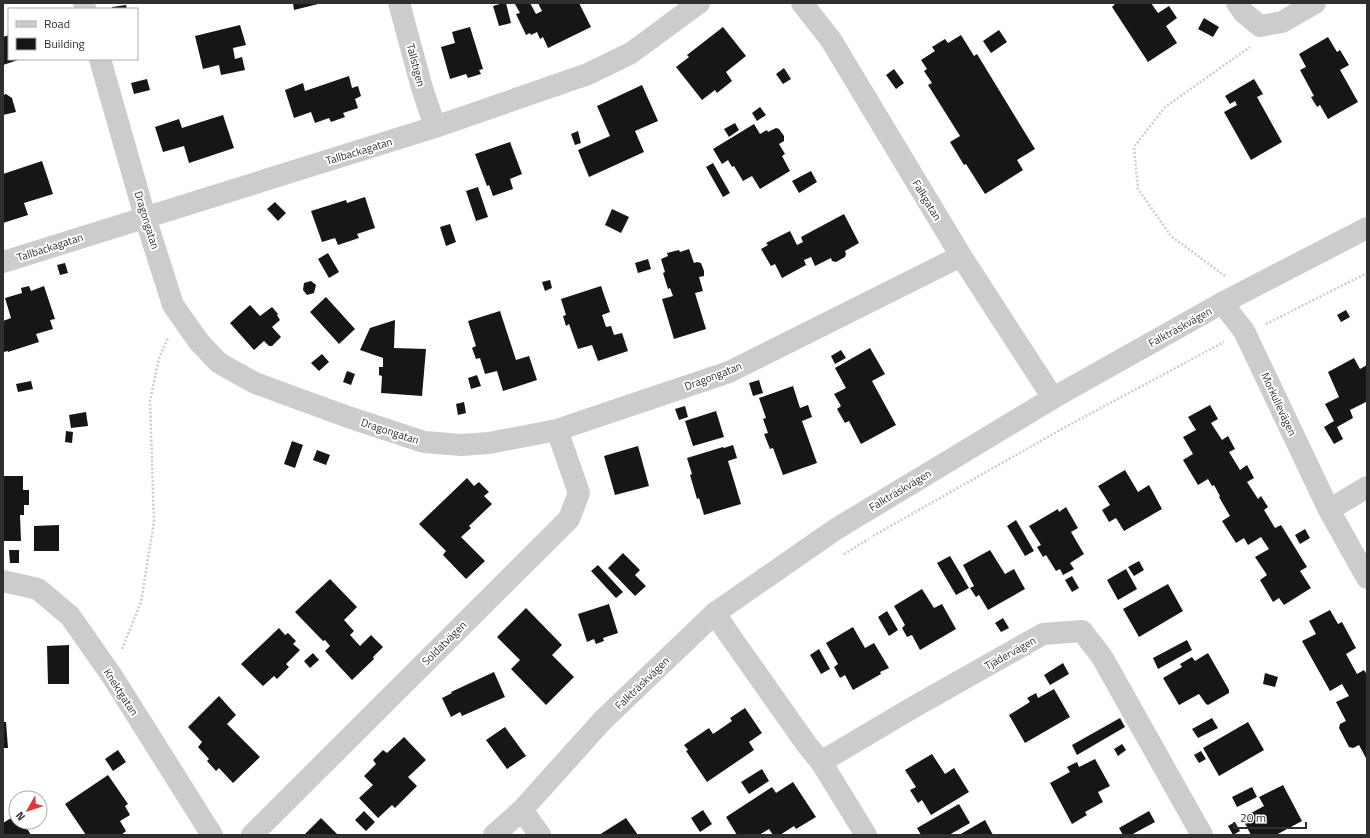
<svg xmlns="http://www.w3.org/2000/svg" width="1370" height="838" viewBox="0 0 1370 838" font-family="'Titillium Web',sans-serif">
  <rect width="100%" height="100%" fill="#fff"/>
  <path fill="#161616" d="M293,3h25v1l-24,6z
    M503,3h3l5,20 -12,3 -6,-20z
    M517,3h13l6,11 6,-3 -4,-8h41l12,24 -43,21 -5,-11 -3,2 -3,-7 -6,3 -1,-2 -4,2 -10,-21 4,-1 -5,-9z
    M1116,3h35l7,10 11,-7 8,12 -11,8 11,17 -29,19 -36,-55z
    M126,5l1,4h-15v-2z
    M1204,18l15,9 -6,10 -15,-8z
    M240,25l6,20 -13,3 2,11 7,-2 3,13 -24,5 -2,-10 -16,4 -8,-33z
    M470,27l13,42 -4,1 2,4 -13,4 -2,-4 -16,5 -9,-32 14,-4 -3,-11z
    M723,27l23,29 -20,16 6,9 -15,12 -2,-3 -13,10 -26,-33 13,-10 -2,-2z
    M999,30l8,12 -16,11 -8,-12z
    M9,35v24h12l-18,6v-28z
    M961,35l13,21 3,-2 58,95 -18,11 6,10 -38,24 -19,-30 -2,1 -14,-23 10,-6 -32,-51 4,-2 -8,-12 3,-2 -6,-9 14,-9 -3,-4 13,-8 3,4z
    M1328,37l9,15 3,-2 9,15 -9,5 18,32 -30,17 -8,-14 -3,2 -6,-10 3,-1 -14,-26 6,-3 -7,-13z
    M784,68l7,11 -8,5 -7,-10z
    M894,69l10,14 -8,6 -10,-14z
    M349,76l3,12 6,-2 3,10 -6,3 3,9 -15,5 2,4 -14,5 -2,-4 -14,5 -4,-11 -17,6 -9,-28 18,-7 2,8z
    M147,79l3,11 -16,4 -3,-11z
    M1254,79l9,15 -6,3 25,45 -31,18 -27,-48 13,-7 -2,-4 -5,3 -5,-8z
    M642,85l16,36 -23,10 9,21 -55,25 -11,-27 32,-14 -13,-30z
    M6,94l6,4 4,14 -13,3v-20z
    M760,107l6,8 -9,6 -5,-8z
    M223,115l11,33 -45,15 -5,-17 -21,6 -8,-25 24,-8 3,9z
    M735,123l4,7 -10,7 -5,-8z
    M754,124l6,10 7,-4 1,2 8,-4 3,1 5,7v5l-5,3 6,10 -3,2 8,15 -30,18 -8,-13 -9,5 -9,-15 -2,1 -4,-7 -6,4 -9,-15z
    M578,131l3,12 -6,2 -4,-11z
    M510,142l12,32 -12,5 3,10 -20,7 -4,-11 -2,1 -12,-32z
    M42,161l11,33 -29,9 4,12 -25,8v-49z
    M713,163l17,30 -7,4 -17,-30z
    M811,171l6,11 -18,11 -7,-12z
    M478,187l10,30 -12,4 -10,-30z
    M365,197l10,31 -18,6 2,4 -21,7 -3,-7 -13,4 -11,-31 35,-11 1,3z
    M275,202l11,11 -8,8 -11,-12z
    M612,209l17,8 -8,16 -16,-8z
    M844,214l15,29 -14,8 1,3 -1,3 -9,5 -4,-1 -1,-3 -16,8 -4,-9 -7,3 2,5 -24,13 -7,-14 -4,2 -10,-17 7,-4 -2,-2 24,-12 7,14 6,-3 -2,-5z
    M450,224l6,18 -10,4 -6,-19z
    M689,249l5,14 3,-1 4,1 3,8v5l-5,1 4,14 -8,2 11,36 -32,10 -12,-40 11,-3 -3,-8 -2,1 -5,-16 2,-1 -4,-13 7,-3 -1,-3 12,-3 1,2z
    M328,253l11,19 -10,6 -11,-19z
    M648,259l3,10 -13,4 -3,-10z
    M65,263l3,10 -8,2 -3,-10z
    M550,280l2,8 -7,3 -3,-9z
    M311,281l5,4 -2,8 -7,2 -4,-5 1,-7z
    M29,286l2,5 13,-5 11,33 -5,1 3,9 -17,5 3,8 -31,10v-1l-4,1 -1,-3v-28l8,-3 -6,-20 17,-5 -1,-5z
    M601,286l9,26 -8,3 4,12 5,-1 3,9 8,-2 6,18 -30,10 -6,-16 -14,4 -9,-25 -3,2 -3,-10 3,-1 -5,-16z
    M326,297l29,32 -16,15 -29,-32z
    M250,305l10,11 12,-9 6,7 -1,1 3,5 -8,7 9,10 -9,9h-3l-5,-5 -10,9 -24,-27z
    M1346,310l4,7 -9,5 -4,-7z
    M500,311l16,49 13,-4 8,24 -34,11 -6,-20 -12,3 -5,-16 -4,1 -4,-11 4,-2 -8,-25z
    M395,320l-1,28 32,1 -4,47 -41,-3 1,-17 -3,-1v-8h4v-9l-23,-8 10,-22z
    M870,348l15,26 -13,7 24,44 -35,19 -12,-23 -4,2 -8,-14 4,-3 -7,-12 12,-6 -11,-20z
    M841,350l5,8 -11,6 -4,-8z
    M322,354l7,8 -10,9 -8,-8z
    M1354,358l6,11 7,-4v39l-1,-2 -16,8 3,8 -16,9 6,12 -9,5 -10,-17 10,-6 -9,-17 14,-7 -11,-25z
    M347,371l8,3 -4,11 -8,-3z
    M477,375l4,11 -10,3 -3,-11z
    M759,380l4,13 -10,3 -4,-13z
    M31,381l2,8 -15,3 -2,-8z
    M793,386l7,22 8,-3 4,12 -10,4 15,42 -34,12 -10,-27 -3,1 -6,-15 4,-1 -5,-14 3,-1 -7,-20z
    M464,402l2,11 -8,2 -2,-11z
    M1210,405l8,14 -7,4 11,17 6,-4 7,13 -6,3 11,18 7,-5 7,13 -7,4 11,17 3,-3 7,11 -4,3 11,18 6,-3 26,42 -7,4 11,17 -27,17 -5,-7 -6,4 -13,-22 7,-5 -12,-18 14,-8 -8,-12 -13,8 -4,-7 -8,5 -14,-22 8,-5 -11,-19 1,-1 -6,-11 -2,1 -4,-7 -10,6 -15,-25 10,-6 -10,-17 13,-7 -8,-13z
    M685,406l3,11 -9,3 -4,-11z
    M716,411l8,26 -31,9 -8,-25z
    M86,412l2,14 -17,2 -2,-13z
    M66,431l7,1 -1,11 -7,-1z
    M292,441l11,4 -8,23 -11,-4z
    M733,445l4,13 -9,3 13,43 -37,11 -5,-17 -2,1 -7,-24 2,-1 -5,-16 36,-11 1,1z
    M638,446l11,40 -34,9 -11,-39z
    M317,450l13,5 -4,10 -13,-5z
    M1125,470l13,22 11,-7 13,24 -38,22 -8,-13 -7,4 -7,-12 8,-5 -12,-19z
    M3,476h20v14h6v15h-5v10h-4l1,26h-18z
    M467,478l7,8 5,-4 10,10 -5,4 8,8 -23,22 2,2 -10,9 24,24 -19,18 -23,-24 3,-4 -27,-27z
    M1066,507l12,21 -7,4 13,22 -14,9 4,6 -11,6 -3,-6 -4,2 -10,-16 -3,2 -6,-10 4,-2 -12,-19 29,-17 1,3z
    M1016,520l18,31 -9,5 -18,-30z
    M59,525v26h-25v-25z
    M1305,529l5,9 -10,6 -5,-9z
    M9,550h10v13h-9z
    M990,550l15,24 9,-5 11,20 -37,21 -9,-15 -3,2 -6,-9 4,-2 -11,-21z
    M623,553l17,17 -5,5 11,11 -11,10 -27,-28z
    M950,556l19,32 -13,7 -19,-32z
    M1139,561l5,9 -10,6 -6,-9z
    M598,565l25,27 -7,6 -25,-27z
    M1126,569l11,20 -19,11 -11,-20z
    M1072,576l7,12 -7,4 -7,-12z
    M330,579l27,28 -13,13 10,11 -4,4 10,11 11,-11 12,12 -10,10 1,2 -22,21 -27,-29 5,-5 -5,-6 -2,1 -28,-29z
    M1168,584l15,27 -44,26 -16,-28z
    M922,589l12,19 8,-4 14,25 -36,21 -8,-15 -5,2 -5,-9 3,-3 -11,-19z
    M609,604l9,29 -15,5 1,3 -8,3 -2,-5 -7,3 -9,-28z
    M526,608l36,37 -10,10 22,22 -28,28 -35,-36 9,-9 -23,-23z
    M1330,610l8,14 4,-2 14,26 -10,6 11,20 7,-4 3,5v85l-8,-15 -6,3 -4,-1 -10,-19 1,-4 6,-3 -10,-19 13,-6 -7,-12 -12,7 -28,-50 14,-7 -7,-13z
    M887,611l11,19 -9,6 -11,-19z
    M1003,618l6,10 -8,4 -6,-9z
    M853,627l12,21 9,-5 15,25 -9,4 1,2 -28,16 -8,-15 -5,3 -6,-11 4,-3 -12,-21z
    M279,628l6,7 3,-2 8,8 -3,3 7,6 -14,14 3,3 -12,12 -3,-3 -11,10 -22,-22z
    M1187,640l5,10 -34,19 -5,-11z
    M69,645v39h-21l-1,-38z
    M819,649l11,20 -9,5 -11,-19z
    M313,653l6,7 -9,8 -6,-7z
    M1208,653l21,37v3l-21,12 -2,-1 -7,-10 -20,11 -16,-27 19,-11 -2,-3 12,-7 3,4z
    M1063,663l6,11 -19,11 -6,-10z
    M494,672l11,25 -43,19 -2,-4 -9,5 -9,-19 10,-5 -1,-1z
    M1265,673l13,4 -3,10 -12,-3z
    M1054,689l16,28 -45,26 -16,-28 21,-13 -3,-4 9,-5 2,5z
    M219,696l17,19 -9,9 33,33 -27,26 -14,-15 -3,3 -9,-10 2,-2 -11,-12 4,-5 -14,-15z
    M745,708l17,25 -13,9 5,8 -47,32 -21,-31 2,-1 -4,-5 25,-17 4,6 19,-13 -2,-3z
    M1120,718l5,9 -48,28 -5,-10z
    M1212,718l6,10 -20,10 -6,-9z
    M3,722h3l2,26h-5z
    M1248,722l16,28 -45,26 -16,-28z
    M505,727l21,29 -19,13 -21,-29z
    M404,737l22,23 -18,17 9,9 -22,22 -3,-3 -14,13 -19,-20 14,-13 -9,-9 12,-12 -3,-4 10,-10 4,3z
    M1122,744l4,6 -8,6 -4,-7z
    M118,750l8,12 -13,9 -8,-12z
    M1201,751l5,8 -7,4 -5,-8z
    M932,754l13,20 9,-6 15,24 -38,23 -9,-15 -4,3 -8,-13 6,-3 -11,-17z
    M1095,759l15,27 -12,6 5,10 -18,10 2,3 -15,9 -22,-41 20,-11 -3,-5 10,-5 2,5z
    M762,769l7,12 -20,13 -8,-12z
    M108,775l20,29 -3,2 5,9 -10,6 6,10 -5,4h-35l-21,-31z
    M793,782l23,35 -20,12 -2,-3 -14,9h-7l-4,-6 -10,6h-22l-11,-18 46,-30 4,6z
    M1283,785l19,36 -26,14h-25l-9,-17 22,-12 -5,-9z
    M1252,787l5,10 -20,10 -5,-10z
    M959,804l11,19 -21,12h-28l-4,-7z
    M703,810l9,14 -12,8 -9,-14z
    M364,811l11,11 -9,9 -11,-11z
    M1149,811l6,11 -24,13h-8l-4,-7z
    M16,815v7h7l8,13h-28v-12z
    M321,818l17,17h-34z
    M626,818l12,17h-39z
    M985,820l8,15h-34z
    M1235,822l5,9 -7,4 -5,-9z"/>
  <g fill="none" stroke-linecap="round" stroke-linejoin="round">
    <path stroke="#ccc" stroke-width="2.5" stroke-dasharray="2 2" stroke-linecap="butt" d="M1225,276l-54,-40 -33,-47 -4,-42 31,-40 85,-60
      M1266,324l101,-51
      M873,536l196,-111 155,-83
      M844,554l25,-15
      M122,649l19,-47 13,-80 -4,-121 9,-43 9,-20"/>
    <path stroke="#ccc" stroke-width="22" d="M84,3l1,6
      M399,3l23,85 13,39
      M802,3l29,37 130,216 92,142
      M1237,3l6,9 17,14 22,-4 33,-19
      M100,59l45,158 28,88 26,37 20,21 36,20 93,34 76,25 37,3 28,-2 68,-13 172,-58 232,-116
      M3,262l432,-135 153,-53 43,-21 68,-50
      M1222,303l22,28 85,179 38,68
      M1329,510l38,-23
      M3,581l35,8 32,27 42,60 100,159
      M715,613l13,20 79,112 14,17 45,73
      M821,762l91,-54 131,-74 39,-3 20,26 100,178
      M522,810l18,25
      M252,835l317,-316 10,-26 -22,-63"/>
    <path stroke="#ccc" stroke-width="22" d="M494,835l28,-25 80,-89 113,-108 121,-84 217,-131 169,-95 145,-75"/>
  </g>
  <g text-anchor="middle" stroke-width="4" stroke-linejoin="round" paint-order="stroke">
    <g font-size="11" fill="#2f2f2f" stroke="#fff">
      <text transform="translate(416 65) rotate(75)" y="4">Tallstigen</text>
      <text transform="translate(359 151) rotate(-17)" y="4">Tallbackagatan</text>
      <text transform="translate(927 200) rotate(59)" y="4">Falkgatan</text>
      <text transform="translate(147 220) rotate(73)" y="4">Dragongatan</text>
      <text transform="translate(50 247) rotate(-18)" y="4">Tallbackagatan</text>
      <text transform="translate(1180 327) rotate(-29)" y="4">Falkträskvägen</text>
      <text transform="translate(713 376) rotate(-21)" y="4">Dragongatan</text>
      <text transform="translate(1279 404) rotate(65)" y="4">Morkullevägen</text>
      <text transform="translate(390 431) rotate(18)" y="4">Dragongatan</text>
      <text transform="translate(900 490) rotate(-31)" y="4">Falkträskvägen</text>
      <text transform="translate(444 643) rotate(-45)" y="4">Soldatvägen</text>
      <text transform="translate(1010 653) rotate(-29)" y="4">Tjädervägen</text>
      <text transform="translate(642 683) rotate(-44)" y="4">Falkträskvägen</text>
      <text transform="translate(121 692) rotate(57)" y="4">Knektgatan</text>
    </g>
  </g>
  <rect width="1370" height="838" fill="none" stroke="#2f2f2f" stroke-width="8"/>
  <rect x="8" y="8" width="130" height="52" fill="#ffffff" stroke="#acacac"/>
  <rect x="16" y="21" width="20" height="6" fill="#cccccc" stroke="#acacac"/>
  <text x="44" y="28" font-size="12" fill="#2f2f2f">Road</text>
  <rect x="16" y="38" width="20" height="12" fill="#161616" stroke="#acacac"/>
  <text x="44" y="48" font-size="12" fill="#2f2f2f">Building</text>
  <g transform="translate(28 810) rotate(231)"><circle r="19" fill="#ffffff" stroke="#acacac"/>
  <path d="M0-3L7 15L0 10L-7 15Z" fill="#e0363b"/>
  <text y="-6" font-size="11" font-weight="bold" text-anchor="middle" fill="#2f2f2f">N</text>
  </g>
  <path d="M1234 822v6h72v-6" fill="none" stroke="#2f2f2f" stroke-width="2"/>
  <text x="1240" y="822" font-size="12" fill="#2f2f2f" stroke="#ffffff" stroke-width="3" paint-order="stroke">20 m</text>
</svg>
